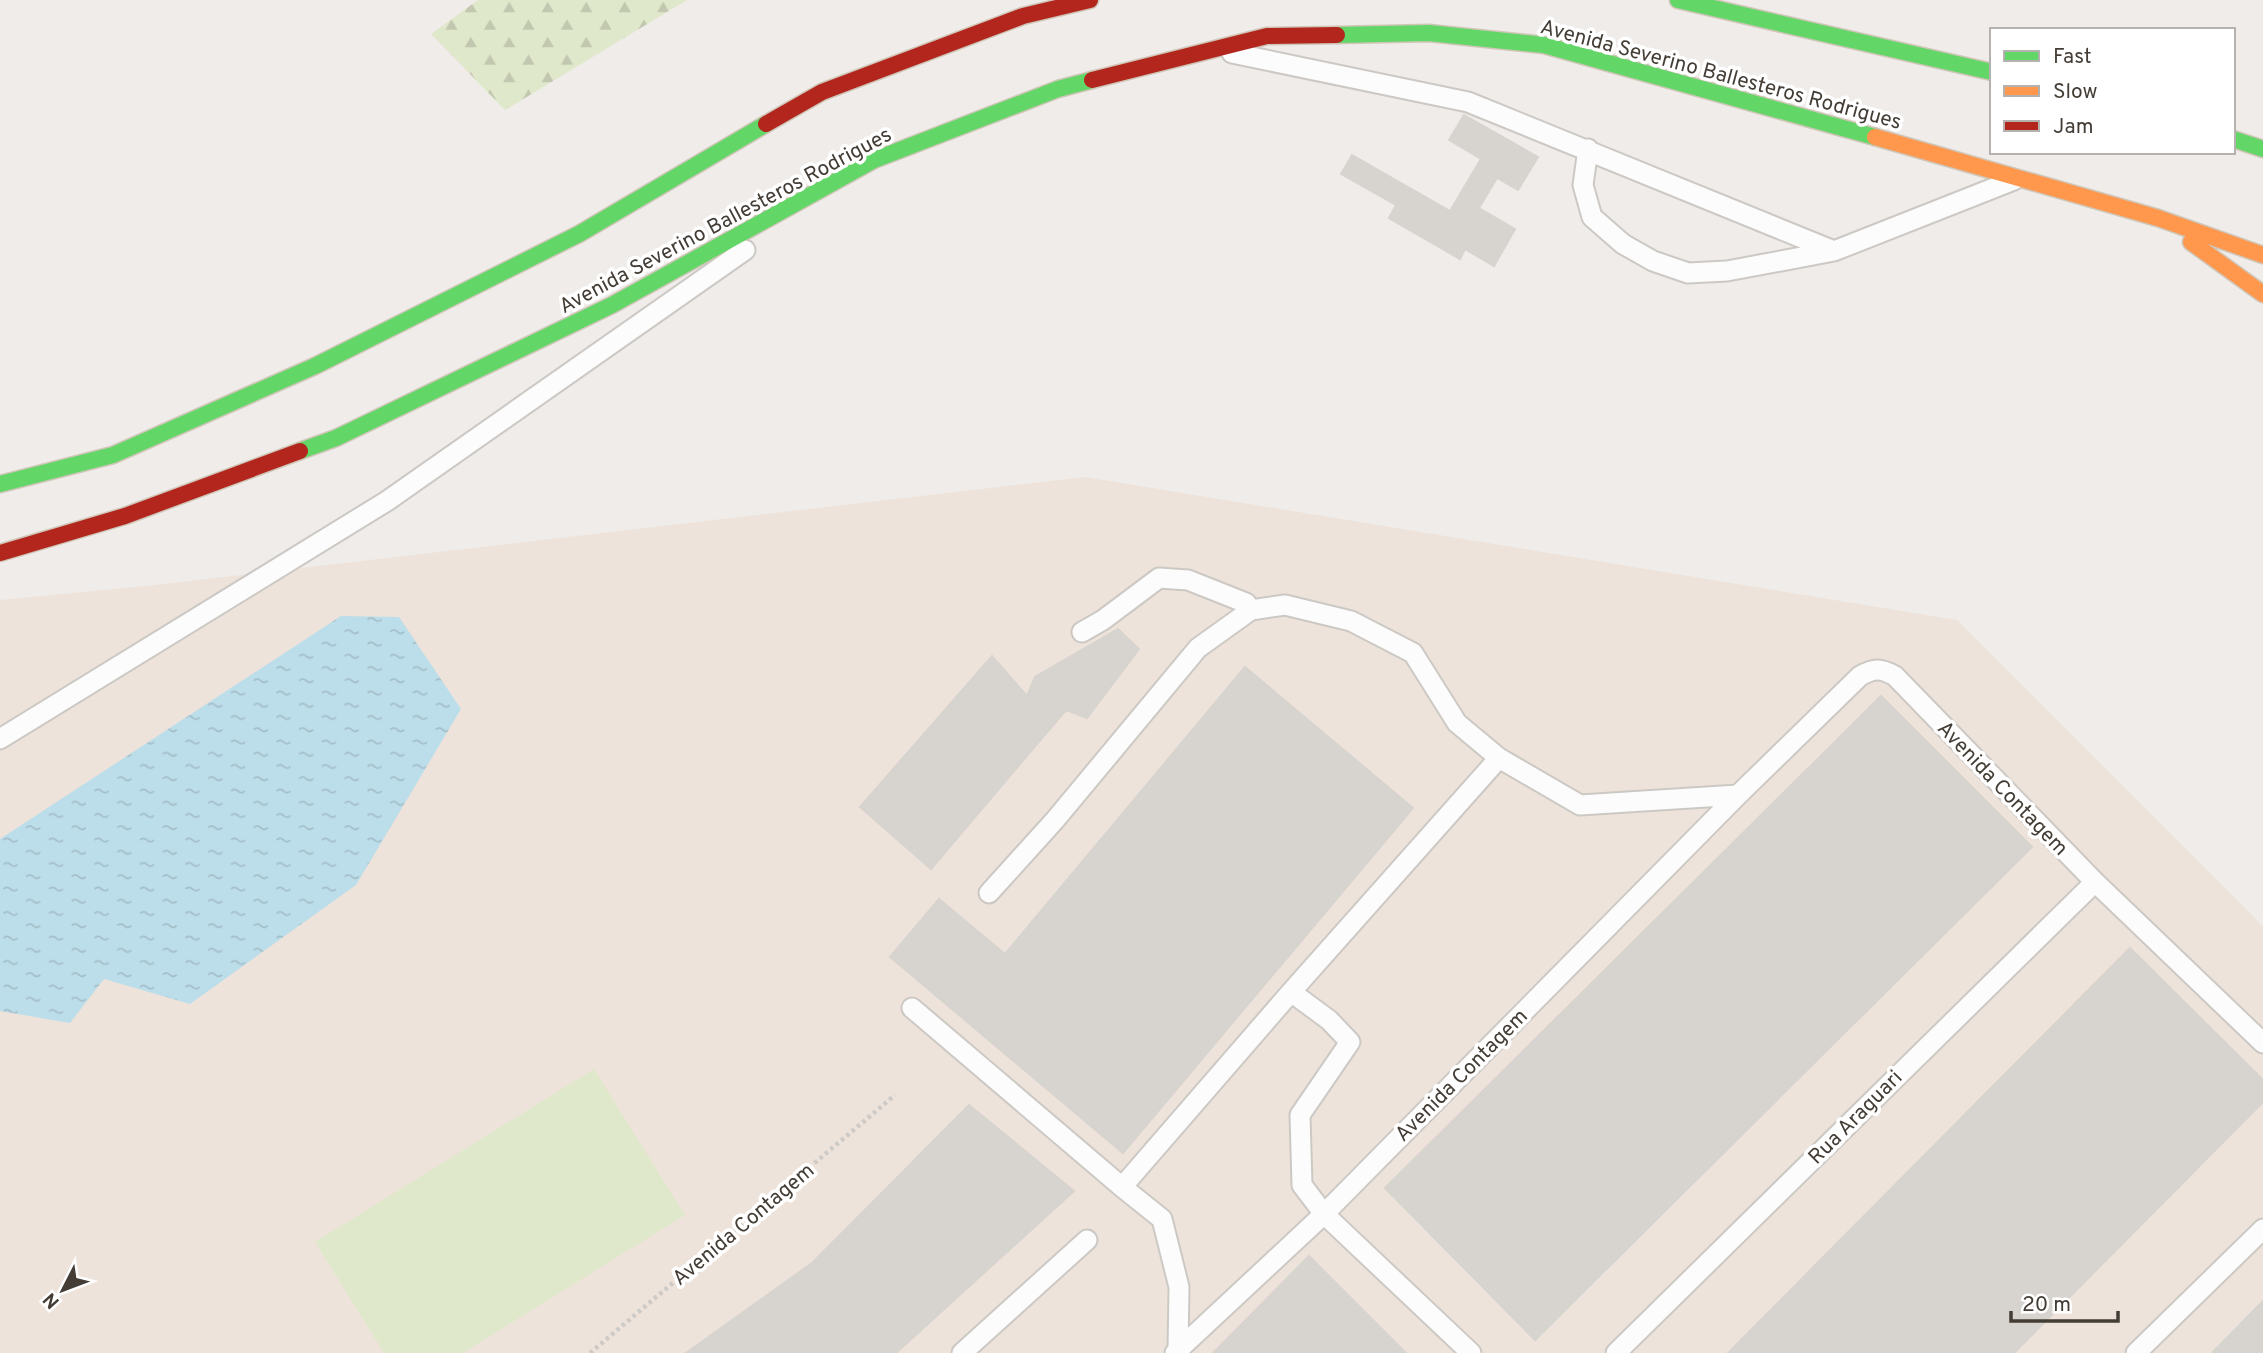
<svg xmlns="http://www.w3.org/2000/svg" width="2263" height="1353" viewBox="0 0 2263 1353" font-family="Overpass,sans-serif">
  <defs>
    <pattern id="forest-firs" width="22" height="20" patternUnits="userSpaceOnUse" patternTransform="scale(1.75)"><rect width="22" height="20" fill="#e0e8cb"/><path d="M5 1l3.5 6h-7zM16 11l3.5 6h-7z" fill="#c1c8af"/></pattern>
    <pattern id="water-ripples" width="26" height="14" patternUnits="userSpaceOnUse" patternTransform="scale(1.75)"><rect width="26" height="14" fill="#bcddea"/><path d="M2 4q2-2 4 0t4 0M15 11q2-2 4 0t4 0" fill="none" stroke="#a3bfc9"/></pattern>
  </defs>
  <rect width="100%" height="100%" fill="#efece9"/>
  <path fill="#eee3da" d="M1085,477l872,143 306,306v427h-2263v-753l146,-14z"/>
  <path fill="url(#forest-firs)" d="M478,0h209l-182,110 -74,-76z"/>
  <path fill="#e0e8cb" d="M594,1069l91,146 -222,138h-79l-69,-111z"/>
  <path fill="url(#water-ripples)" d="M341,616l58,1 62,92 -105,176 -166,119 -86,-25 -34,44 -70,-12v-172z"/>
  <path fill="#d7d4d0" stroke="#d7d3cf" stroke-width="2" d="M1464,115l74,42 -20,33 -21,-12 -18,30 36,21 -21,37 -29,-17 -5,10 -71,-41 7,-13 -55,-31 11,-19 98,56 31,-52 -32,-19z
    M1118,629l21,20 -52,69 -21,-8 -135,159 -71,-62 132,-151 35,40 8,-19z
    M1245,667l168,141 -290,345 -233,-196 49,-58 66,55z
    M1881,696l151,151 -497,493 -150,-152z
    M2130,948l133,132v22l-249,251h-286z
    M969,1105l105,86 -178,162h-210l126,-90z
    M1309,1256l97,97h-193z
    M2263,1301v52h-51z"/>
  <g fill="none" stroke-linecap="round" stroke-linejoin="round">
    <defs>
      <path id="lane" d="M1232,53l236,49 366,149
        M1588,149l-5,36 9,32 31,27 30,17 35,12 39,-2 107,-20 180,-71
        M1082,632l21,-12 56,-42 29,2 58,23 5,7
        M0,739l387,-238 358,-251
        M989,893l66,-73 143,-172 53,-38 34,-5 66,16 62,32 44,70 42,35 81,47 158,-10
        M1291,992l38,28 21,22 -50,73 2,70 22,29 147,139
        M912,1008l210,179
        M1178,1350l1,-63 -17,-68 -40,-32 169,-195 208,-234
        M962,1353l125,-113
        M1175,1353l149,-139 414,-419 122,-119c14,-8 21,-8 35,0l200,206 168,161
        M1616,1353l479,-471
        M2136,1353l127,-124"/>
      <path id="fast" d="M1678,0l314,72
        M1337,35l92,-2 115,12 331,92
        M2233,139l30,10
        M300,451l36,-13 276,-133 262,-145 184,-71 34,-9
        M0,484l113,-29 202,-89 264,-132 187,-110"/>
      <path id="slow" d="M1875,137l283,81 105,37
        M2191,242l72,52"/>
      <path id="jam" d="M1092,80l175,-44 70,-1
        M766,124l56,-32 201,-76 67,-16
        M0,553l125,-37 175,-65"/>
    </defs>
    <use href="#lane" stroke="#ccc9c5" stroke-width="23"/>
    <use href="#fast" stroke="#d0c6b8" stroke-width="19"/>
    <use href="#slow" stroke="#d0c6b8" stroke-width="19"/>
    <use href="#jam" stroke="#d0c6b8" stroke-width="19"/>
    <path stroke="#cdcac7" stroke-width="4.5" stroke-dasharray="3.5 3.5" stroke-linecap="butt" d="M590,1353l305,-258"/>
    <use href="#lane" stroke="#fdfcfc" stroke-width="19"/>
    <use href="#fast" stroke="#63d668" stroke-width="16"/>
    <use href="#slow" stroke="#ff974d" stroke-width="16"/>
    <use href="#jam" stroke="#b3261e" stroke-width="16"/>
  </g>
  <g text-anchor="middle" stroke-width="7" stroke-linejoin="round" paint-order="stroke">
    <g font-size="21" fill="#443d36" stroke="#fff">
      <text transform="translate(1721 74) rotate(15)" y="7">Avenida Severino Ballesteros Rodrigues</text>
      <text transform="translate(725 220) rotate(-28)" y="7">Avenida Severino Ballesteros Rodrigues</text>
      <text transform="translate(2003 788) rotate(46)" y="7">Avenida Contagem</text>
      <text transform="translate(1461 1075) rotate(-45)" y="7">Avenida Contagem</text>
      <text transform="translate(1855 1117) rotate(-45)" y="7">Rua Araguari</text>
      <text transform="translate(743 1224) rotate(-40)" y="7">Avenida Contagem</text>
    </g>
  </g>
  <rect x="1990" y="28" width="245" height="126" fill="#ffffff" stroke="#b4b1af" stroke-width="2"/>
  <rect x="2004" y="51" width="35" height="10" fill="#63d668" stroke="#b4b1af" stroke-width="2"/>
  <text x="2053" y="63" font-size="21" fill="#443d36">Fast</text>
  <rect x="2004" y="86" width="35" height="10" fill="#ff974d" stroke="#b4b1af" stroke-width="2"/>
  <text x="2053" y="98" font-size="21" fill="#443d36">Slow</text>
  <rect x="2004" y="121" width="35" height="10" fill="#b3261e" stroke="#b4b1af" stroke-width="2"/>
  <text x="2053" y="133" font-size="21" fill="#443d36">Jam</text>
  <g transform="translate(63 1290) rotate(228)" stroke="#ffffff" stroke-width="5" paint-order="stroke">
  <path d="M0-5L12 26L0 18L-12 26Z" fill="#443d36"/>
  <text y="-10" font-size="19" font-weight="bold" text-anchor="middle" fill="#443d36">N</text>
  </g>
  <path d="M2011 1311v10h107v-10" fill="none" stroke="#443d36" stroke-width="3.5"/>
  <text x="2022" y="1311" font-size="21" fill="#443d36" stroke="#ffffff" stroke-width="5" paint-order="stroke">20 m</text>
</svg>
